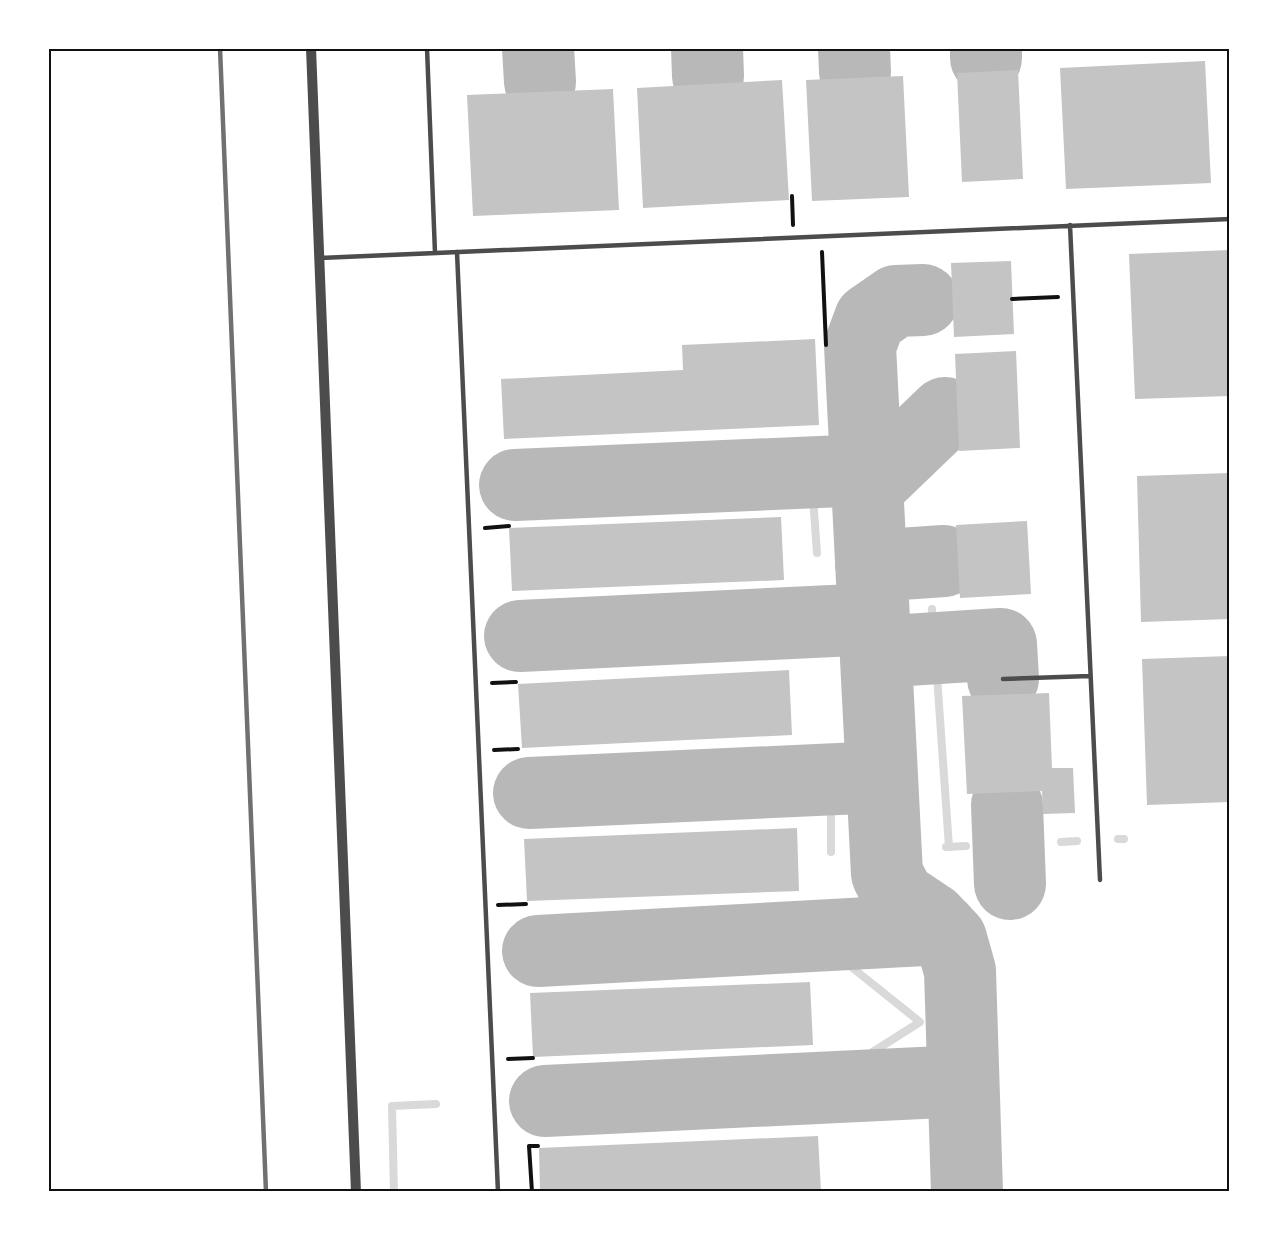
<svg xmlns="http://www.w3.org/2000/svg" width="1278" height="1240" viewBox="0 0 1278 1240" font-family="Poppins,sans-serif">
  <rect width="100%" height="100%" fill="#fff"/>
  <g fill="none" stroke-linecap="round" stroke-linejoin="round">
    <path stroke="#d9d9d9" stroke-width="8" d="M812,484l5,69
      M932,609v7
      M811,639l9,10
      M496,651h16
      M937,676l12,171
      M831,794v58
      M504,809l15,-2
      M1118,839h6
      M1061,842l16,-1
      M946,847l20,-1
      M829,949l91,73 -79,50
      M511,962l16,-1
      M522,1100l11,1
      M394,1192l-2,-86 44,-2"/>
    <path stroke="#b8b8b8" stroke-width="72" d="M538,48l2,34
      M707,48l1,28
      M854,48l1,24
      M986,48v10
      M923,300l-27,1 -26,18 -10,27 27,528 12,23 33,22 19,20 9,32 7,221
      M515,485l351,-15
      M867,488l78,-75
      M871,566l73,-5
      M520,636l354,-17
      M876,652l125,-8 2,35
      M529,793l353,-16
      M1007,805l3,79
      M538,951l404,-22
      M545,1101l418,-20"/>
  </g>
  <path fill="#c4c4c4" d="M1205,61l6,122 -145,6 -6,-121z
    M1018,70l5,109 -61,3 -5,-109z
    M903,76l6,121 -97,4 -6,-121z
    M782,80l7,120 -146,8 -6,-120z
    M613,89l6,121 -146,6 -6,-121z
    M1230,250v146l-95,3 -6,-145z
    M1011,261l3,73 -60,3 -3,-74z
    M815,339l4,86 -315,14 -3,-60 182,-9 -1,-25z
    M1016,351l4,97 -61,3 -4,-97z
    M1230,473v146l-89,3 -4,-146z
    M781,517l3,63 -272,11 -3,-63z
    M1027,521l4,73 -71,4 -4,-73z
    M1230,656v146l-83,3 -5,-146z
    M789,670l3,65 -270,13 -4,-64z
    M1049,693l3,75h21l2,45 -32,1 -1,-23 -75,3 -5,-98z
    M797,828l2,63 -272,10 -3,-62z
    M810,982l3,63 -280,12 -3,-64z
    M818,1136l3,56h-281l-1,-44z"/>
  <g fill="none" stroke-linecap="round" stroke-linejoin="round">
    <path stroke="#111" stroke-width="4" d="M792,196l1,29
      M822,252l4,93
      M1012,299l46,-2
      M485,528l24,-2
      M492,683l24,-1
      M494,750l24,-1
      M498,905l28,-1
      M508,1059l25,-1
      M532,1192l-3,-46h9"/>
    <path stroke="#4c4c4c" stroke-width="4.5" d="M427,48l8,205
      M1070,225l30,655
      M457,252l41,940
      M320,258l910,-39
      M1003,679l87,-3"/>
    <path stroke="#4c4c4c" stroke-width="10" d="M311,48l45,1144"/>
    <path stroke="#707070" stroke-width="4.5" d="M220,48l46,1144"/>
  </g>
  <rect width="1278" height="1240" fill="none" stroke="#ffffff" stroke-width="99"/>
  <rect x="50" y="50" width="1178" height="1140" fill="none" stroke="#111" stroke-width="2"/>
</svg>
